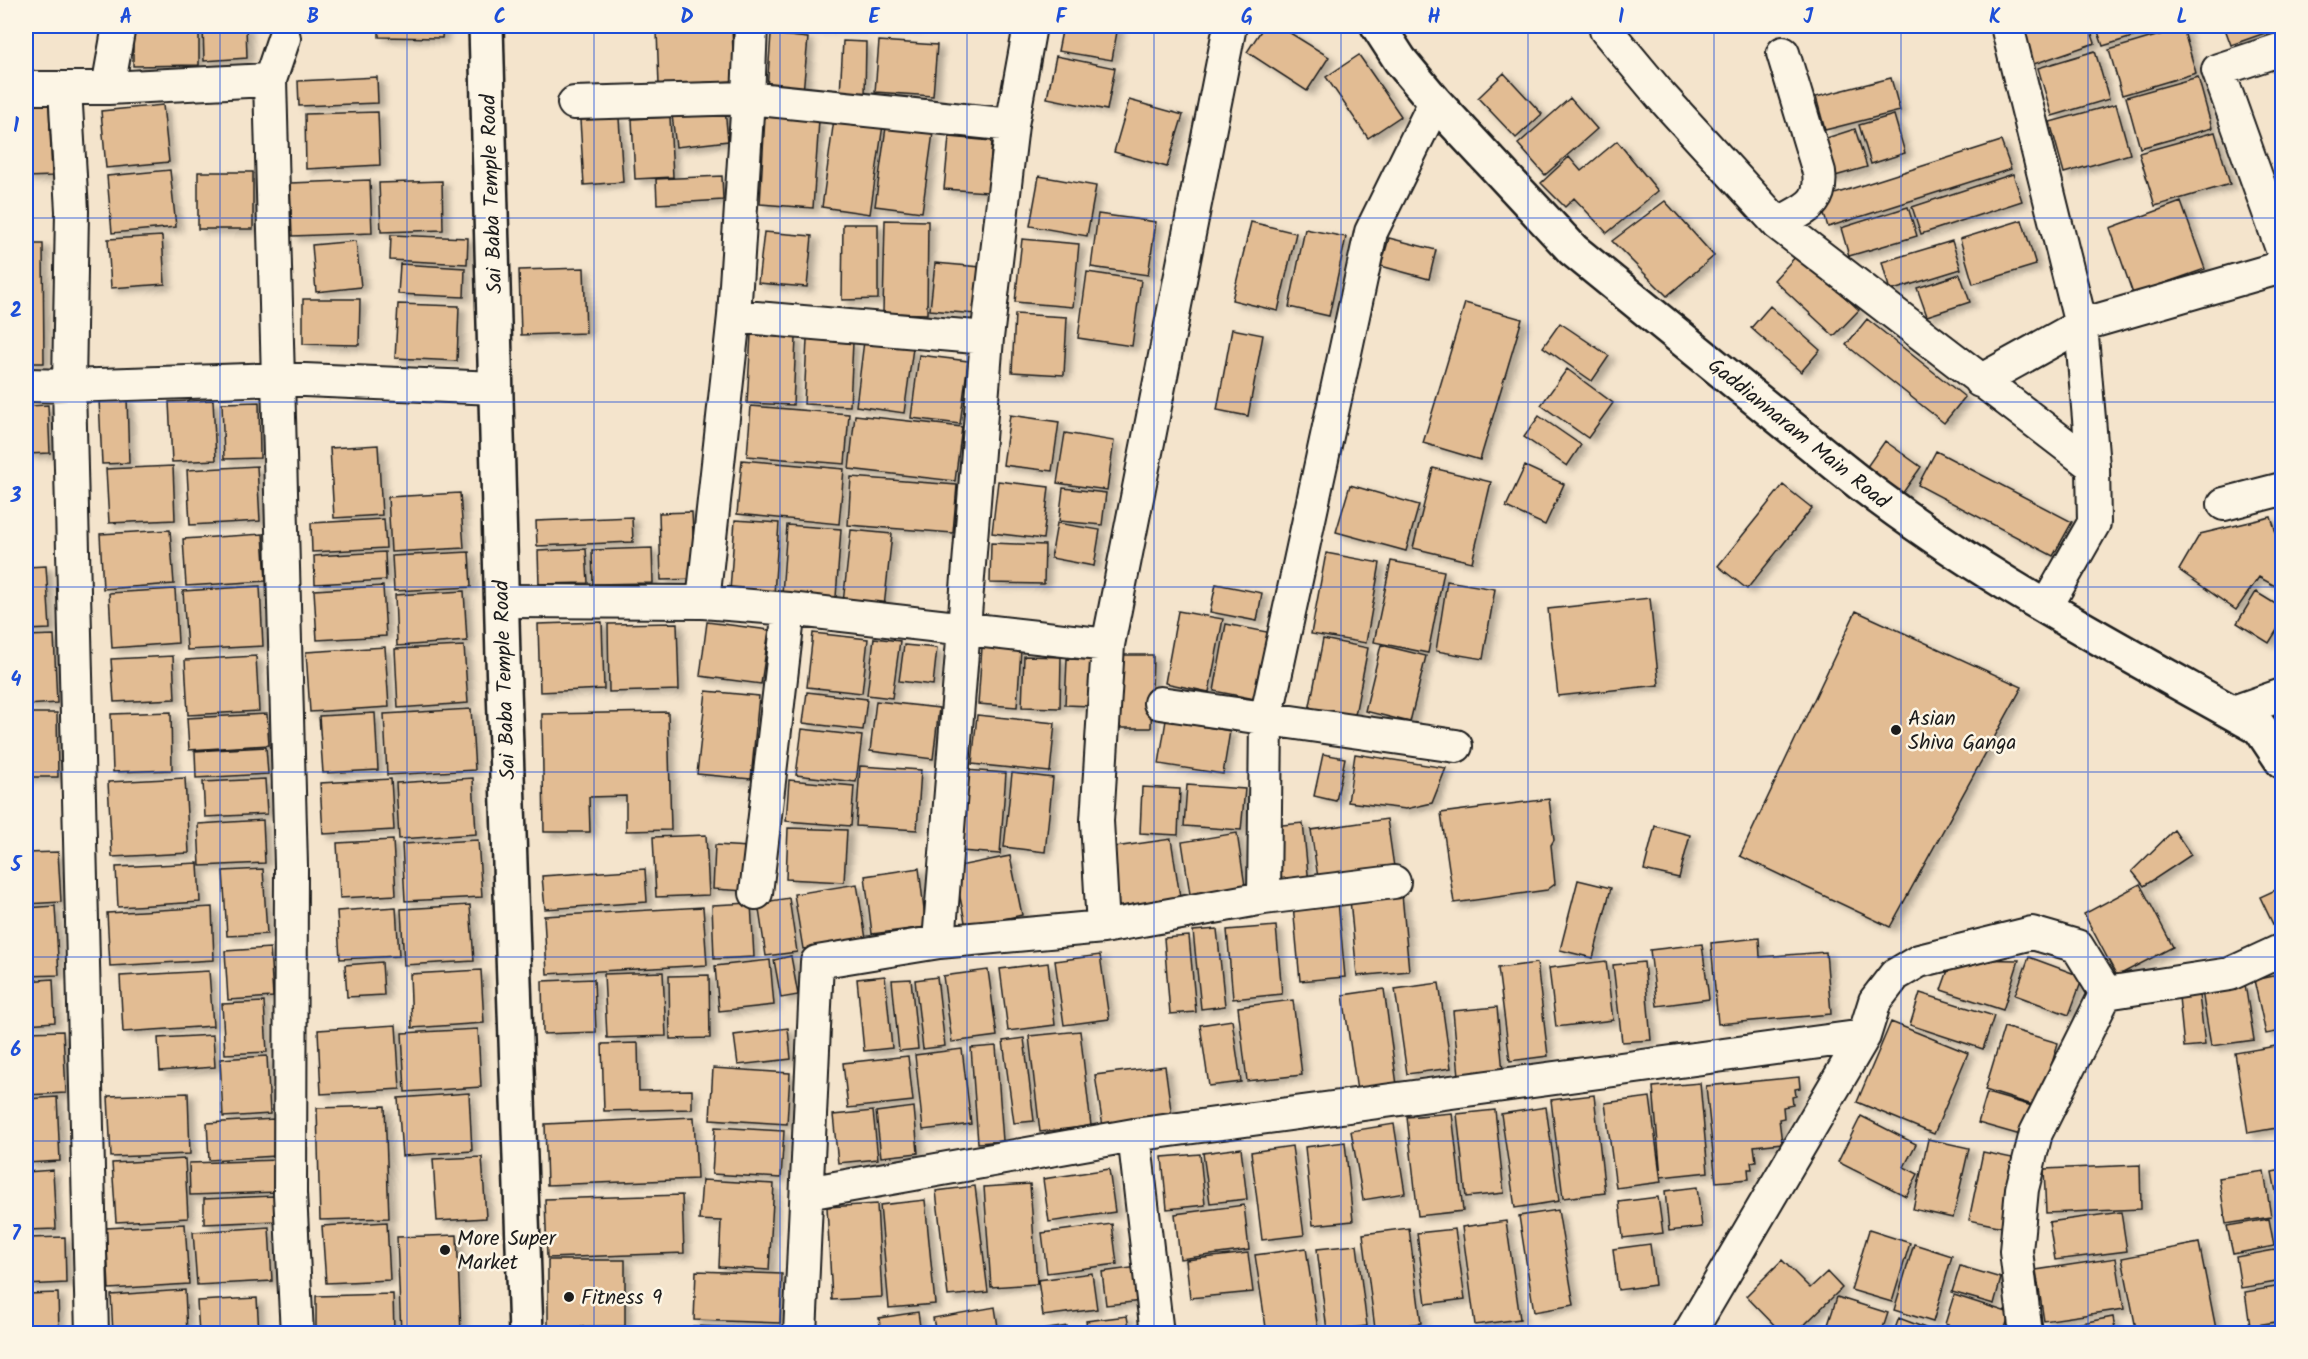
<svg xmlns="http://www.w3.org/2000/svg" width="2308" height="1359" viewBox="0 0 2308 1359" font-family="Kalam,sans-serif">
  <defs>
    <filter id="shadow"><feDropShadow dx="6" dy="4" stdDeviation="3" flood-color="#0004"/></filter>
  </defs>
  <rect width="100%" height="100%" fill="#f4e4cc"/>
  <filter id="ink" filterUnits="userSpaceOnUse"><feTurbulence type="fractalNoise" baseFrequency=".0167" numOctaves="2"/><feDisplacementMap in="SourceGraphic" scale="12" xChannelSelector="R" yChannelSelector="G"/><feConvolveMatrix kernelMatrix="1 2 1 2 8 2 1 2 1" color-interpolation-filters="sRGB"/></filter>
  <g filter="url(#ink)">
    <path fill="#e2bc93" stroke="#1c1c1c" stroke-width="1.5" filter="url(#shadow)" d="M133,26h66v39l-66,1z
      M203,26h43l1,32 -43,3z
      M379,26h64l-1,12 -63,-1z
      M732,26l2,55 -75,4 -2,-54z
      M781,26h134l1,1 -135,1z
      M1063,26h55l-6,34 -54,-9z
      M1264,26h15l50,31 -22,34 -60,-39z
      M2028,26h61l6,17 -67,23 -12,-37z
      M2096,26h72l-65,20z
      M2224,26h58v1l-51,18z
      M2183,28l13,45 -74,22 -13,-45z
      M771,34l37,4 -5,55 -36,-3z
      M843,41l23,1 -1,54 -25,-1z
      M879,41l58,4 -4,51 -58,-4z
      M2095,51l14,48 -57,17 -14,-48z
      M1359,55l42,61 -33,22 -42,-61z
      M1056,56l59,12 -8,42 -60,-12z
      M1504,73l38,41 -26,24 -38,-40z
      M377,77l1,26 -79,3 -1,-25z
      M2198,77l14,51 -72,20 -14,-51z
      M1891,78l9,33 -75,19 -9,-33z
      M1570,98l27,31 -52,46 -27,-31z
      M1129,100l54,15 -16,52 -53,-15z
      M49,103l3,73 -26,1v-73z
      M2116,104l14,50 -66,19 -14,-51z
      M163,105l6,57 -63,6 -5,-57z
      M725,109l3,32 -52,6 -4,-32z
      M378,112l2,53 -74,4 -1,-55z
      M1894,115l11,38 -34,11 -12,-39z
      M670,117l3,60 -38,2 -3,-60z
      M765,117l54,3 -6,88 -53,-4z
      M619,118l4,64 -39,3 -4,-65z
      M834,119l49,6 -13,89 -48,-7z
      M886,127l47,6 -11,79 -47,-6z
      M1855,129l12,38 -39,11 -11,-37z
      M2215,132l15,52 -75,22 -16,-53z
      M949,137l43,4 -4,51 -44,-3z
      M1617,141l41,50 -51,42 -33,-35 -9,9 -24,-24 28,-26 12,14z
      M2001,141l10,28 -183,58 -9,-28z
      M170,170l6,57 -64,6 -5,-57z
      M198,172h55v57h-55z
      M2013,174l9,27 -101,33 -9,-27z
      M722,176l1,24 -66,4 -1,-25z
      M1039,176l57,10 -9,50 -57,-10z
      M370,180l2,53 -80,3 -2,-53z
      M442,181l1,49 -62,2 -2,-49z
      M1665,201l49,55 -47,40 -55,-55z
      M2181,202l24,67 -72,25 -23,-66z
      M1908,207l9,29 -68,20 -8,-28z
      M1098,214l58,8 -8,53 -57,-8z
      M885,220l43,1 -1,93 -44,-1z
      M2022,220l14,45 -63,19 -13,-45z
      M1251,222l45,11 -18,78 -46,-11z
      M843,224h35v75l-36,1z
      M1305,229l41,8 -17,79 -40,-9z
      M764,232l48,4 -5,51 -49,-4z
      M391,235l77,3 -1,26 -77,-4z
      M162,236l3,48 -54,4 -3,-49z
      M1389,238l47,12 -7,29 -48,-13z
      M1022,239l57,5 -6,63 -58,-5z
      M356,241l5,46 -45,5 -4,-47z
      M1952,241l9,28 -71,22 -8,-29z
      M26,244h17l1,119h-18z
      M1798,254l61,56 -25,26 -60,-56z
      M935,263l46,4 -5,47 -46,-4z
      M400,264l65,4 -1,29 -66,-3z
      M584,268l2,65 -65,2 -2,-65z
      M1087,272l54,8 -9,66 -54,-8z
      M1960,274l10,28 -43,14 -10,-28z
      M303,299h57l-1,46 -56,-1z
      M1465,303l57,16 -42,141 -57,-17z
      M398,304l61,2 -2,55 -62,-3z
      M1770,306l50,44 -19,22 -50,-44z
      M1015,314l52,3 -3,58 -52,-3z
      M1867,319l98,78 -21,26 -98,-78z
      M1560,323l49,33 -17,25 -49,-34z
      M1232,329l31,6 -15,81 -31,-6z
      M751,335l45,3 -3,67 -46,-2z
      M807,339l46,3 -3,64 -46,-2z
      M864,341l49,7 -9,65 -48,-7z
      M919,355l49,6 -8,63 -49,-6z
      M1567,369l46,34 -25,35 -47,-33z
      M127,398l2,65 -27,1 -3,-65z
      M213,400l3,60 -44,2 -3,-60z
      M259,402l1,56 -36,1 -2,-56z
      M48,405l2,48 -24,1v-48z
      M751,406l98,8 -4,50 -98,-8z
      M855,415l107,12 -7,54 -106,-12z
      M1010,415l49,7 -7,49 -49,-6z
      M1539,416l42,29 -14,21 -43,-29z
      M1065,433l49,8 -7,49 -50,-7z
      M1885,441l36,26 -19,27 -36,-26z
      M378,445l4,70 -48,3 -4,-70z
      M1936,451l136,71 -19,34 -135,-71z
      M742,460l102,9 -5,55 -102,-10z
      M173,466l2,54 -66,3 -3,-54z
      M257,466l3,55 -70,4 -3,-55z
      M1525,466l39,18 -19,41 -39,-18z
      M1433,468l58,14 -19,80 -59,-14z
      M851,477l106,8 -4,48 -105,-8z
      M998,481l51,6 -6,52 -51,-6z
      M1350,485l69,20 -13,46 -70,-19z
      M1783,485l29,23 -65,81 -29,-23z
      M1063,488l43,5 -4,32 -43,-4z
      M460,493l4,55 -73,4 -3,-55z
      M692,512l3,67 -34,1 -2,-67z
      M632,517l1,25 -96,4 -1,-25z
      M2271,517l11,34v26l-7,9 -16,-9 -23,33 -57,-40 21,-36z
      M384,519l2,29 -74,4 -1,-29z
      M735,520l44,3 -5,71 -44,-3z
      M1057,523l43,7 -6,36 -43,-8z
      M787,525l54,4 -5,68 -54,-3z
      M170,530l4,54 -71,5 -3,-55z
      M851,530l41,4 -8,73 -41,-4z
      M263,534l3,47 -80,5 -3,-47z
      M991,543l54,2 -1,39 -54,-1z
      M652,548l1,35 -60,1 -1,-34z
      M586,549l2,34 -49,1 -1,-33z
      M385,552l1,28 -71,4 -1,-28z
      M469,552l2,35 -77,4 -2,-35z
      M1326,553l54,10 -14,80 -55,-9z
      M1391,561l53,10 -16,82 -54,-11z
      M46,566l4,63 -24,1v-63z
      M1447,581l48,8 -12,70 -47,-8z
      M1216,584l46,9 -5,28 -47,-9z
      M260,586l3,60 -76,4 -4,-59z
      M383,586l3,50 -69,4 -3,-50z
      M175,589l3,54 -66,5 -3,-55z
      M464,591l3,50 -70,5 -2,-51z
      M2256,592l26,16v14l-13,21 -32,-20z
      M1650,598l9,87 -101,11 -10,-87z
      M1178,611l45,8 -14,73 -44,-9z
      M1856,611l166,76 -132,240 -150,-71z
      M602,622l2,67 -64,3 -2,-68z
      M707,622l62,8 -8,54 -61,-8z
      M677,623l2,67 -70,2 -1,-68z
      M1226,624l46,9 -12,67 -46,-9z
      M813,633l55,6 -6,54 -55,-6z
      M54,635l3,68 -31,2v-69z
      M874,638l26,3 -8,57 -25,-3z
      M1323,639l45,9 -14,72 -45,-9z
      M904,645l33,3 -4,37 -34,-4z
      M1381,645l45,11 -16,66 -45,-11z
      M464,646l4,57 -70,5 -3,-59z
      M385,647l4,60 -79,5 -4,-60z
      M982,647l39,3 -4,57 -39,-3z
      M1121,655h32l-2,73h-32z
      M173,656l2,43 -61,3 -3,-43z
      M256,656l3,55 -71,4 -3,-55z
      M1024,656l37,1 -1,51 -38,-1z
      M1067,659l28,1 -2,46 -28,-1z
      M706,691l53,5 -8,83 -54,-5z
      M807,692l60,7 -4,31 -60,-7z
      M876,701l63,7 -6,51 -63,-8z
      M471,709l4,61 -88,5 -3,-61z
      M171,712l1,58 -59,2 -2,-58z
      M668,712l3,118 -45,1v-35l-37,1 1,35h-46l-2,-118z
      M26,713h31l1,64h-32z
      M375,713l3,57 -55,3 -4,-57z
      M267,714l2,31 -80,5 -2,-32z
      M977,715l78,8 -5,49 -78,-8z
      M1166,720l64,11 -7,43 -64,-10z
      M802,729l60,7 -6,46 -60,-7z
      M266,747l2,27 -72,4 -1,-27z
      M1323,754l22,4 -9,43 -22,-5z
      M1355,754l91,14 -14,35 -26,6 -58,-7z
      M860,766l61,4 -4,60 -61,-4z
      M965,770l41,3 -6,81 -40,-3z
      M1012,773l41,5 -8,74 -41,-5z
      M185,778l4,75 -77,4 -4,-75z
      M473,778l3,56 -77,5 -3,-56z
      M265,779l2,35 -62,3 -2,-35z
      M391,779l3,51 -71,4 -3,-51z
      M789,780l65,6 -3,40 -65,-5z
      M1187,785l58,4 -4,41 -57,-4z
      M1142,787l38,2 -2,46 -38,-2z
      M1549,799l5,41 -3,5 4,39 -8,6 -93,13 -13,-90z
      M1387,819l7,48 -76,11 -7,-48z
      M263,820l2,43 -65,3 -2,-42z
      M1303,823l6,61 -32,3 -5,-61z
      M1655,826l35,9 -11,43 -35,-8z
      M788,828l59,2 -3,52 -58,-3z
      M2174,830l17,25 -47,31 -12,-15z
      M1237,833l8,53 -55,8 -8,-52z
      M706,835l3,60 -53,2 -3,-60z
      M1171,839l9,58 -63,10 -9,-59z
      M393,840l3,55 -56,3 -3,-55z
      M478,840l4,57 -77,4 -3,-57z
      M715,845l34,2 -2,44 -34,-2z
      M58,852l3,50 -35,2v-51z
      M1010,856l12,59 -56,12 -12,-60z
      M198,863l2,39 -82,5 -2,-40z
      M919,868l7,59 -54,7 -7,-58z
      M263,869l4,65 -40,2 -4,-65z
      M645,869l2,33 -102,7 -3,-33z
      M1578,880l33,8 -18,70 -33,-8z
      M857,884l9,55 -63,10 -9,-55z
      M2140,884l33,63 -56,29 -33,-62z
      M2282,887v50l-2,2 -20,-42z
      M1402,894l7,77 -52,5 -7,-77z
      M789,898l8,54 -31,4 -8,-53z
      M1338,901l7,76 -45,4 -7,-76z
      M751,903l3,54 -40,2 -2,-54z
      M470,905l4,56 -70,4 -3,-56z
      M55,906l4,69 -33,1v-68z
      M212,907l2,53 -104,6 -3,-53z
      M396,907l3,49 -59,3 -3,-48z
      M703,907l4,58 -160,9 -3,-58z
      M1276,926l6,68 -49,5 -6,-69z
      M1217,929l8,77 -24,3 -8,-78z
      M1189,936l7,76 -26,2 -6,-76z
      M1759,938l1,19 66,-5 5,62 -113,10 -7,-81z
      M1702,944l7,55 -52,7 -7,-56z
      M270,948l3,49 -45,3 -3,-49z
      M1100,955l9,64 -45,6 -9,-64z
      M791,956l7,39 -17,3 -7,-38z
      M2029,957l54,20 -14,38 -54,-20z
      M1952,959l67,1 -16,50 -62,-20z
      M770,960l4,45 -55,6 -4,-45z
      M1606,961l7,59 -57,7 -7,-59z
      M382,962l2,33 -37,2 -2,-32z
      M1644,962l7,78 -29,2 -9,-77z
      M1048,963l7,62 -47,6 -8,-62z
      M1537,963l11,93 -38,5 -12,-93z
      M481,970l3,53 -72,5 -2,-54z
      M988,970l9,66 -45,6 -9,-66z
      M209,971l4,55 -90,6 -3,-56z
      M663,972l3,64 -59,2 -3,-64z
      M2282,974v57l-16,3 -12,-54z
      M709,975l1,63 -40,1 -1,-63z
      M885,976l7,72 -28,3 -7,-72z
      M937,977l8,69 -22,3 -8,-69z
      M53,979l2,43 -29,2v-43z
      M594,979l2,53 -53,2 -1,-53z
      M911,979l7,70 -19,2 -7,-71z
      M1439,983l12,85 -44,6 -12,-85z
      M2245,984l9,56 -43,6 -9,-55z
      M1384,989l13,96 -40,6 -14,-96z
      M1920,993l74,23 -11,33 -73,-24z
      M2199,995l6,50 -21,2 -5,-50z
      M1293,1000l9,75 -55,6 -9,-74z
      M264,1002l3,50 -42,2 -3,-50z
      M1497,1007l6,65 -44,4 -6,-65z
      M1232,1020l9,62 -32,4 -9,-61z
      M1891,1022l77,31 -34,81 -77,-32z
      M396,1025l4,64 -79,5 -3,-64z
      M2004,1027l54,16 -19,64 -54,-17z
      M788,1028l3,31 -53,6 -4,-30z
      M478,1029l3,58 -76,5 -3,-59z
      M63,1031l3,62 -40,2v-63z
      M1080,1031l11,95 -51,6 -11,-96z
      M213,1035l2,32 -55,4 -2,-33z
      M1024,1038l10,83 -20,2 -11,-82z
      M638,1043l1,48 53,-1v19l-88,2 -2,-67z
      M2282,1045v82l-34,6 -13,-80z
      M996,1046l7,95 -25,2 -7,-95z
      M962,1049l9,75 -48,6 -8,-75z
      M267,1056l3,58 -47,3 -3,-58z
      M908,1056l5,45 -65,7 -5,-45z
      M1165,1066l7,52 -69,9 -8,-52z
      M713,1068l77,5 -3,51 -77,-5z
      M1799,1077l1,11 -5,1 1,7 -4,1 1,8 -10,2 1,11 -5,1 3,24 -28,3 2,15 -5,1 1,7h-4l1,10 -33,3 -10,-96z
      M1700,1083l8,89 -47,5 -8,-90z
      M188,1093l2,61 -79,3 -3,-61z
      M469,1093l3,58 -70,5 -4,-58z
      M1987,1093l45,13 -8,30 -46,-13z
      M1594,1095l11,98 -42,5 -12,-98z
      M57,1097l3,64 -34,2v-64z
      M1650,1097l11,85 -45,6 -11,-85z
      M385,1106l4,112 -69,2 -3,-112z
      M914,1107l4,46 -37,4 -5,-45z
      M1546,1107l13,94 -44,7 -14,-94z
      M1495,1110l9,83 -38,4 -9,-83z
      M873,1111l5,48 -40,4 -5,-48z
      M1452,1113l11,98 -45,5 -11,-99z
      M1861,1116l55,28 -12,23 14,7 -12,22 -68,-34z
      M694,1117l3,62 -150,6 -2,-61z
      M274,1119l2,37 -67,4 -2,-37z
      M1394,1124l11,69 -42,7 -12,-69z
      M715,1127l69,4 -3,47 -69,-4z
      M1928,1139l41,9 -16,70 -40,-9z
      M1345,1142l8,79 -40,4 -8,-78z
      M1292,1146l12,89 -42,5 -11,-88z
      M1241,1148l6,51 -37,4 -7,-50z
      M1983,1152l39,8 -14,68 -39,-8z
      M1200,1154l5,51 -38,4 -5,-52z
      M482,1157l4,61 -49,3 -4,-62z
      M185,1159l3,59 -72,4 -4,-59z
      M279,1160v32l-89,3 -1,-32z
      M2140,1165l1,44 -95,4 -2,-44z
      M1109,1169l6,43 -66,10 -6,-43z
      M53,1170l3,59 -30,1v-58z
      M2282,1170v53l-10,-51z
      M2264,1171l7,46 -45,7 -7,-46z
      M702,1180l72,4 -5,86 -50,-3 2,-46 -22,-1z
      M1030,1184l7,100 -46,3 -7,-100z
      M975,1186l13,106 -40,4 -12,-105z
      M1697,1187l5,40 -33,4 -4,-40z
      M682,1195l2,58 -137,5 -2,-59z
      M274,1196l2,25 -72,3v-25z
      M1658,1197l5,36 -40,5 -4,-36z
      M925,1200l10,104 -46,4 -9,-103z
      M877,1204l5,93 -50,3 -5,-93z
      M1244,1205l5,45 -69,9 -5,-45z
      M1558,1210l16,95 -40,7 -15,-96z
      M2121,1212l6,39 -72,9 -6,-38z
      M2269,1219l5,27 -41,8 -6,-28z
      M1506,1221l14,98 -45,6 -13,-98z
      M387,1222l3,58 -64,3 -4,-57z
      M185,1224l4,60 -80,5 -3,-61z
      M1112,1224l5,40 -70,9 -5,-40z
      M269,1227l3,54 -75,4 -4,-53z
      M1409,1228l12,95 -46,6 -12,-95z
      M1455,1229l10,70 -39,5 -9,-71z
      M1869,1230l41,13 -18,59 -41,-12z
      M457,1235l4,99h-60l-4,-97z
      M65,1237l1,46 -40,2v-47z
      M2199,1243l18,91h-80l-15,-76z
      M1650,1244l5,41 -37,5 -5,-41z
      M1914,1244l38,12 -19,66 -39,-12z
      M1357,1245l10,81 -40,5 -10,-82z
      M1306,1248l12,82 -20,4h-31l-12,-79z
      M2280,1249l2,32 -41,7 -5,-31z
      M1248,1253l5,39 -63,6 -4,-38z
      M2116,1258l8,51 -80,12 -8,-51z
      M548,1260h77v66l-77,1z
      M1782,1260l28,28 17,-16 15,16 -47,46h-12l-37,-38z
      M1960,1266l41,12 -7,26 -42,-12z
      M1138,1267l4,34 -36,4 -4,-33z
      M696,1271l86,3 -2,49 -86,-3z
      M1092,1273l5,36 -54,7 -5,-36z
      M2282,1286v35l-32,5 -5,-34z
      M185,1290l2,44h-74l-2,-39z
      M58,1293l1,41h-33v-40z
      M393,1294l1,40h-78v-38z
      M1954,1295l56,18 -7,21h-29l-29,-10z
      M1837,1297l51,16 -7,21h-56z
      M257,1298l2,36h-60l-2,-33z
      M995,1307l4,27h-63l-3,-16z
      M918,1312l3,22h-40l-2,-16z
      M1127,1316l3,18h-42l-2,-13z
      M2113,1317l3,17h-71v-4z
      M1899,1318l42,16h-48z
      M693,1326l76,3v5h-77z
      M1067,1326l1,8h-52z"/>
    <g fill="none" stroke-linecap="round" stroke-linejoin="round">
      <defs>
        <path id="minor" d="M2007,26l74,299 12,141 1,57 -48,84
          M1606,30l55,66 117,128 315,242
          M284,38l-14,42 21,786 -1,327 7,141
          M2282,49l-64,21 64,179
          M26,88h82l162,-8
          M65,88l7,123 -3,175 23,948
          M108,88l11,-62
          M574,103l174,-5 264,27
          M1778,224c26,-16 45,-18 41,-52l-36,-119
          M734,316l253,22
          M1980,381l101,-56 201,-58
          M26,385l43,1 211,-7 216,9
          M2224,504l58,-15
          M502,601l201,1 86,7 319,36
          M703,602l31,-286 14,-218 3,-72
          M1160,703l296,43
          M2233,712l49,-17
          M756,893l33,-284
          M1264,898l2,-179 105,-487 64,-130
          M1103,927l-6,-106 11,-176 122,-619
          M939,942l48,-604 25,-213 18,-99
          M1134,1135l23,199
          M807,1193l327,-58 730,-99
          M800,1334l17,-372 122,-20 164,-15 161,-29 130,-16
          M1689,1334l175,-298 11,-35 20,-26 24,-14 113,-28 45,13 29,47
          M2026,1334l-10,-83 6,-62 14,-56 70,-140 124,-19 52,-24"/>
        <path id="tertiary" d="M486,26l17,632 23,676"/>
        <path id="secondary" d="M1378,26l22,34 35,42 138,148 264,215c129,105 279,182 423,263l22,33"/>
      </defs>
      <use href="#minor" stroke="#1c1c1c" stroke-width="36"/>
      <use href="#tertiary" stroke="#1c1c1c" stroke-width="38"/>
      <use href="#secondary" stroke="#1c1c1c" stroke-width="38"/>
      <use href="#minor" stroke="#fcf5e5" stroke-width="32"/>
      <use href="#tertiary" stroke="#fcf5e5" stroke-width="33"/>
      <use href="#secondary" stroke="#fcf5e5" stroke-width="33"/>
    </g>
  </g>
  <path fill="none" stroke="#1d4ed8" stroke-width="1.5" stroke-opacity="0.55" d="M220,26v1308M407,26v1308M594,26v1308M780,26v1308M967,26v1308M1154,26v1308M1341,26v1308M1528,26v1308M1714,26v1308M1901,26v1308M2088,26v1308M26,218h2256M26,402h2256M26,587h2256M26,772h2256M26,957h2256M26,1141h2256"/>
  <g fill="#1c1c1c" stroke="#fcf5e5" stroke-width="2">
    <circle cx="1896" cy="730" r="6"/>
    <circle cx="445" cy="1250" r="6"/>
    <circle cx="569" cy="1297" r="6"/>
  </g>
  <g text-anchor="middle" stroke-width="5" stroke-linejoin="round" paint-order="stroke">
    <g font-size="21" fill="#1c1c1c" stroke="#fcf5e5">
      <text transform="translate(491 194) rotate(-92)" y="7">Sai Baba Temple Road</text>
      <text transform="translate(1799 433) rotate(39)" y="7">Gaddiannaram Main Road</text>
      <text transform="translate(504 680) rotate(-92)" y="7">Sai Baba Temple Road</text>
    </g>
    <g font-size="21" fill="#1c1c1c" stroke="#fcf5e5" text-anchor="start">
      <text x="1908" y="725">Asian<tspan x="1908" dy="24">Shiva Ganga</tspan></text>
      <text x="457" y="1245">More Super<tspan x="457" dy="24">Market</tspan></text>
      <text x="581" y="1304">Fitness 9</text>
    </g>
  </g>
  <rect width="2308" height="1359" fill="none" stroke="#fcf5e5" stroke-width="66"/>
  <rect x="33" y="33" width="2242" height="1293" fill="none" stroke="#1d4ed8" stroke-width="2"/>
  <g font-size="20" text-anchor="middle" font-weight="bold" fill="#1d4ed8">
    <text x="126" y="23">A</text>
    <text x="313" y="23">B</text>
    <text x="500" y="23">C</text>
    <text x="687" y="23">D</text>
    <text x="874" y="23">E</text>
    <text x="1061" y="23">F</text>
    <text x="1247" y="23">G</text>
    <text x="1434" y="23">H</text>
    <text x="1621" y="23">I</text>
    <text x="1808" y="23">J</text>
    <text x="1995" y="23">K</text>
    <text x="2182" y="23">L</text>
    <text x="16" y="132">1</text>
    <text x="16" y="317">2</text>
    <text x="16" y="502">3</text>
    <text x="16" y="686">4</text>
    <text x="16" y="871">5</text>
    <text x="16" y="1056">6</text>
    <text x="16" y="1240">7</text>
  </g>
</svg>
